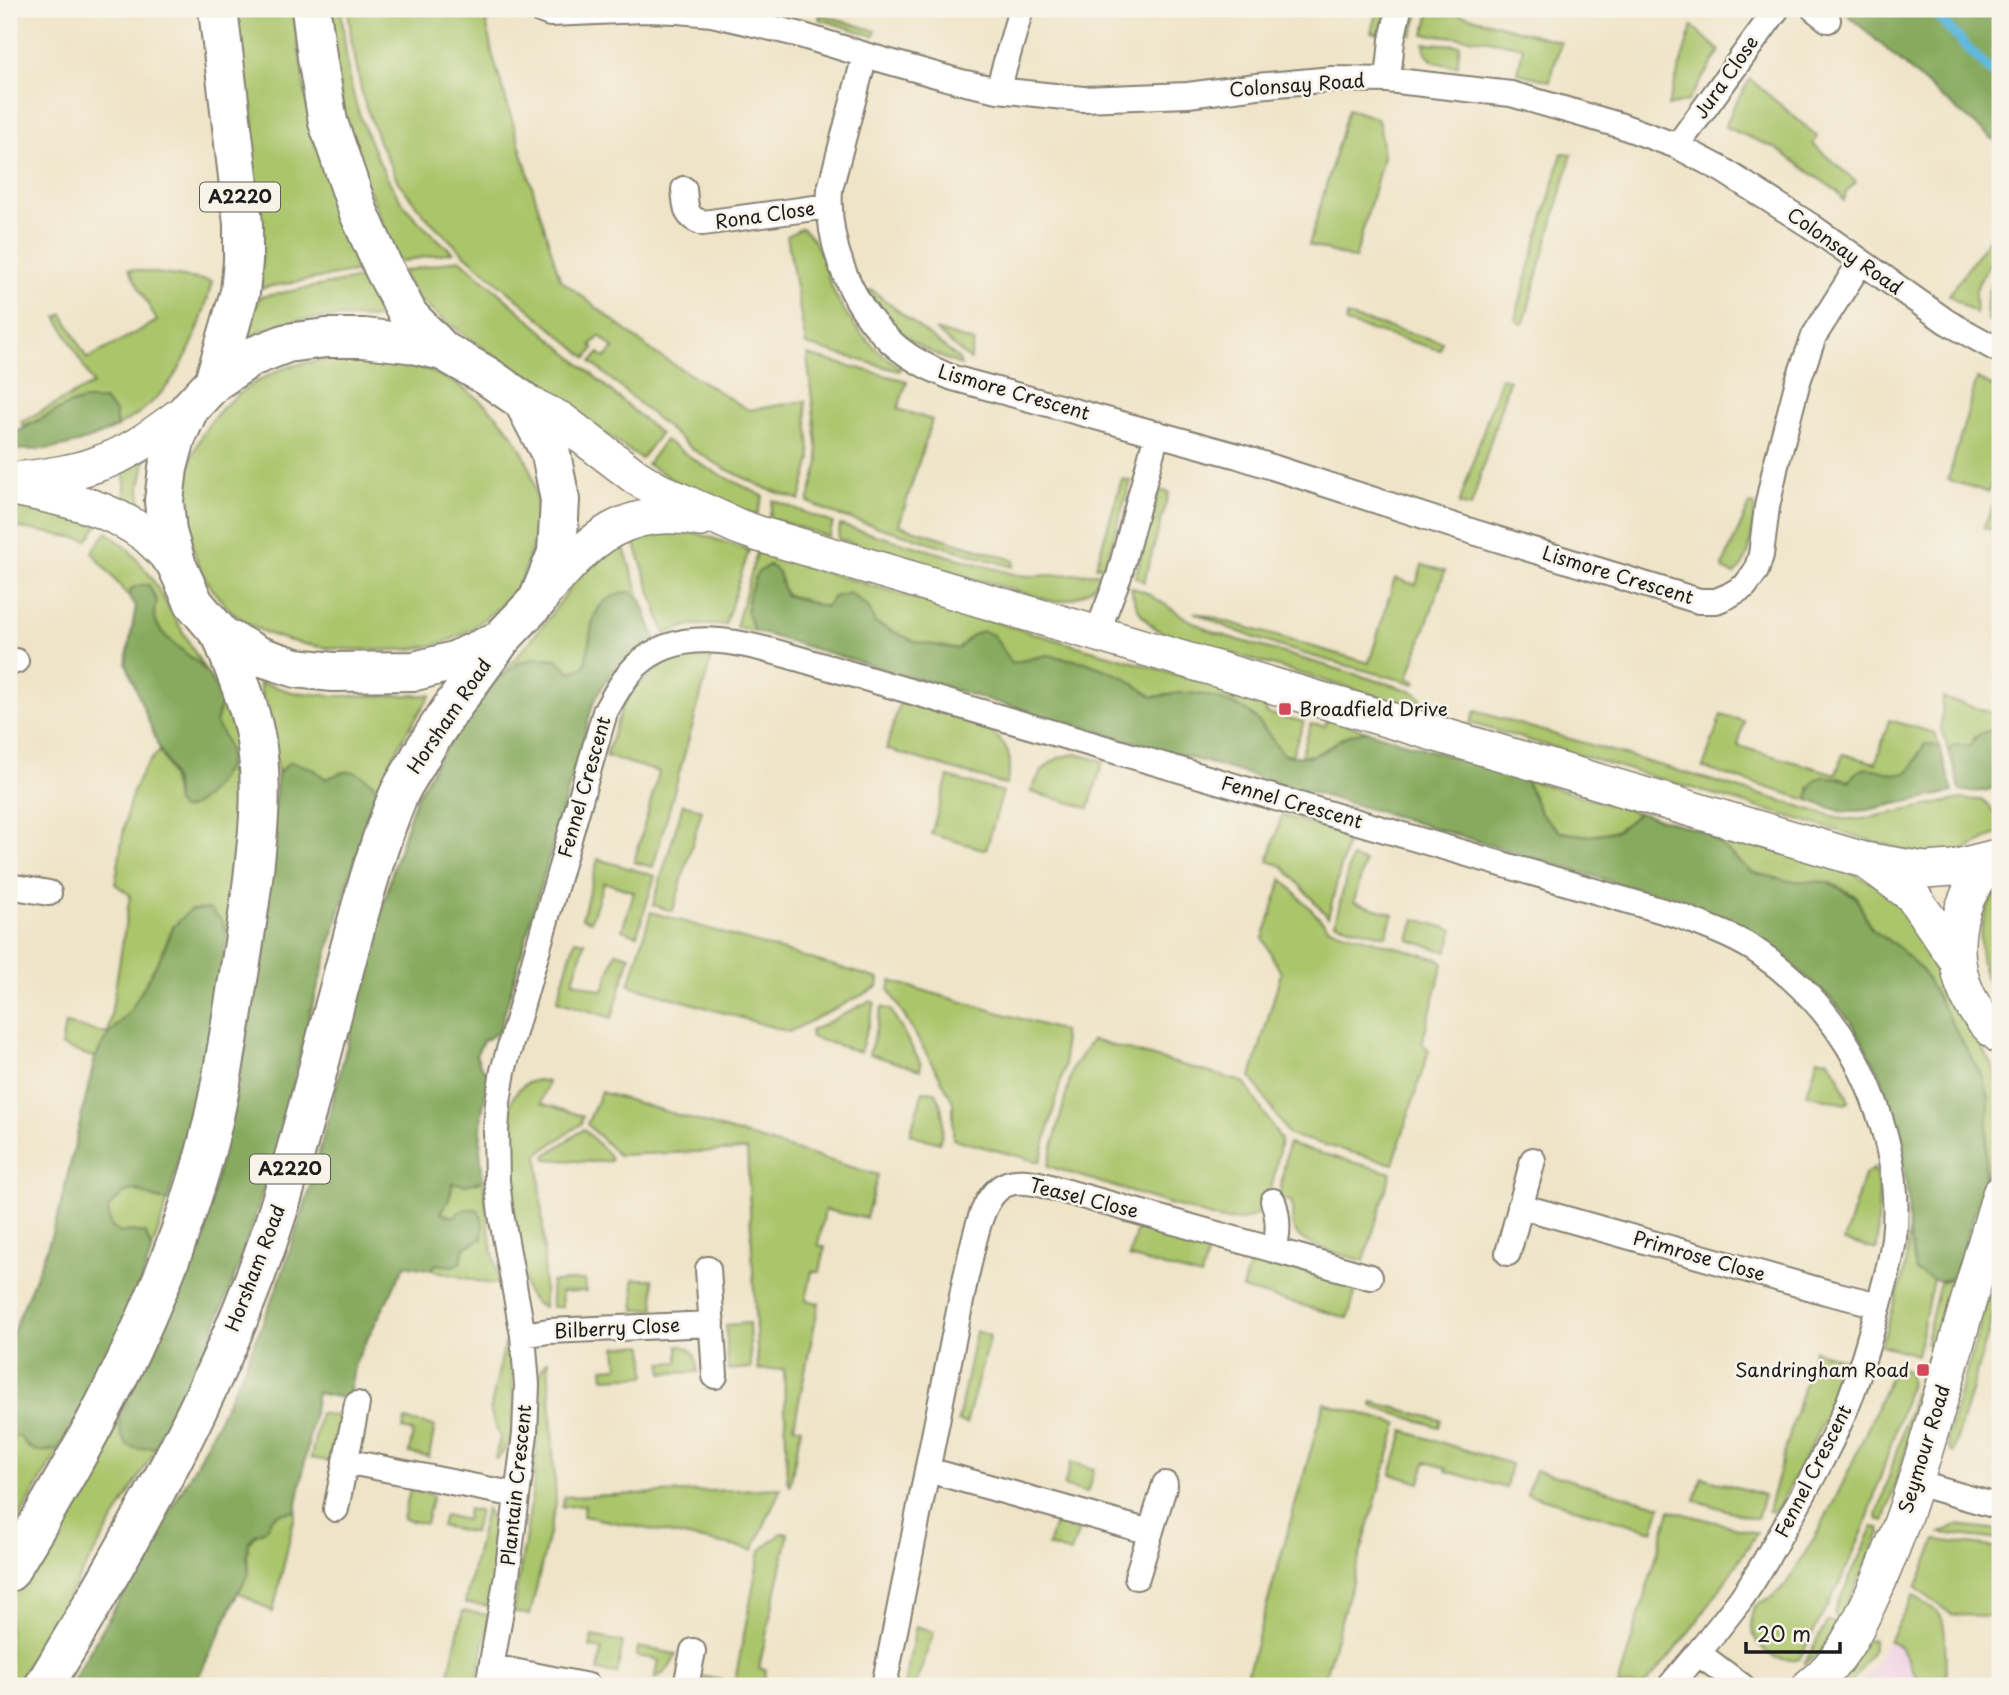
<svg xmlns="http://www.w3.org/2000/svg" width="2009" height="1695" viewBox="0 0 2009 1695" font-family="'Playpen Sans',sans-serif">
  <rect width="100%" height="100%" fill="#f7f3e8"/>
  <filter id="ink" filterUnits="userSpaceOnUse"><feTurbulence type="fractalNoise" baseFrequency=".0143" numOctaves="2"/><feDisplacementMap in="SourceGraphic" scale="14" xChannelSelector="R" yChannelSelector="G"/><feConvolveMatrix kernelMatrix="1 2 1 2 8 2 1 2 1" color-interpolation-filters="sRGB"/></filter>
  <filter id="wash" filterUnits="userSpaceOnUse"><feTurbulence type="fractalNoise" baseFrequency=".00686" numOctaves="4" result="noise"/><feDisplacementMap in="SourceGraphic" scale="28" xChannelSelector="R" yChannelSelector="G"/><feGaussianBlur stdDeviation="1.57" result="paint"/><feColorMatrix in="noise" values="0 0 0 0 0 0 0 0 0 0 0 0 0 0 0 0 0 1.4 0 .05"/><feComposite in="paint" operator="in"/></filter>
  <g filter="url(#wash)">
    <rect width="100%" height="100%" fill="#efe4c8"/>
    <path fill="#f0d0e4" d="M1889,1641l11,6 22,39h-60z"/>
    <path fill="#aac56b" stroke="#637044" stroke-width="2" d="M235,9h58l15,102 14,52 42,107 -103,18 1,-44z
      M326,9h15c3,26 5,54 11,80 7,32 31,87 51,114 14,19 32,34 50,49l-56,10 -50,-131z
      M348,9h136l8,44 68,226 95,74 94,57 56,-9 6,58 -11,41 -33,-11 -43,-21 -32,-19 -101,-87 8,-9 6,5 9,-9 -14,-13 -9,9 3,3 -7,10 -124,-105 -37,-36 -28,-35 -19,-41 -16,-43 -11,-55z
      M1377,9h10l-7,25 -9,-2z
      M1411,9h9l-8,26 -7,-2z
      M1431,9h10l120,33 -11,39 -32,-8 5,-26 -35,-7 -64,-6z
      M820,14l4,1 52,16 -2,5 -55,-17z
      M1692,26l28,25 -32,50 -20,5z
      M1424,43l36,2 -3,21c-18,-2 -32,-3 -33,-23z
      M1750,79l68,58 -5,7 43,38 -10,10 -2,9 -6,-9 -63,-44 -50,-21 9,-21z
      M1348,109l29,9 3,9 3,31 -28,101 -46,-14z
      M1562,153l10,1 -48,169 -3,1 -6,-5z
      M2000,223v24l-21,35 -4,12 1,20 -27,-19z
      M802,228c22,19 21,37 31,62 14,31 40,60 68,78l-2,3 -93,-26 -19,-109z
      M460,259l200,175 -19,25 -204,-144 -19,-16 -17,-27z
      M2000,267v59l-12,-6c-5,-21 2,-35 12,-53z
      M129,269l83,12c-11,46 -28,97 -68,128 -8,7 -18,12 -27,18l-2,-15 -31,-12 -16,5 -44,22 -3,-5 72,-38 -36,-67 6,-3 24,45 70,-38z
      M367,277l17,41c-54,-1 -88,-5 -138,20l13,-41z
      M872,290l87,69 2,6c-42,-15 -71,-35 -95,-73z
      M1347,316l95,26 -2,8 -94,-27z
      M935,330l39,12 -4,18z
      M807,355l100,26 -9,28 34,11 -33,105 115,35 -1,7 -179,-53 -26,-12 11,-40z
      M323,360c38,1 78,-2 114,14 74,33 122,108 90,188 -2,6 -4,14 -7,20 -11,18 -29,32 -45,44 -29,23 -71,25 -106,24 -38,0 -79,-5 -113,-22 -29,-14 -53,-45 -62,-76 -27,-83 9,-149 88,-183 12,-5 28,-7 41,-9z
      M1501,377l8,3 -38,127 -12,-3z
      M1977,379l23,11v77l-12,25 -40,-12z
      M665,440l42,28 56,28 -6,19 -45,-12 -65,-39z
      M141,461l4,1 -5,24 1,25 -19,-10c4,-9 4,-19 1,-28z
      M1122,479l9,2 -26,84 -9,1z
      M1159,490l10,2 -25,90 -9,-5z
      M2000,492v39l-17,-3z
      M773,500l60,23 -4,14 -60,-19z
      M9,504l89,21 -10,15 -79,-14z
      M1750,504l5,1c-3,22 -1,55 -21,69l-10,-4 -2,-3z
      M840,525l177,50 15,1 66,-3 3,5c-13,16 -27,22 -47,24l-216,-63z
      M107,532l22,18 21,25 55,95 -39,-33 -12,-17 -1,-10 -22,-21 -2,8 -37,-45z
      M693,532l56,18 -24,75h-35l-25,9 -32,-95 12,-5z
      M623,545l18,55 -10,-8 -41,42 -1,17 -4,16 -14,5 -15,-13 -39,5 -22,19 51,-61 29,-41 30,-26z
      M757,552l334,98 177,50 -2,13 38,9 -12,33h-9c-11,-13 -17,-28 -30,-39 -16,-14 -51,-24 -72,-23 -9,0 -19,3 -28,4l-29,-20 -39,-15 -38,-7 -35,8 -19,-28h-21l-14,14 -42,-7 -41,-19 -7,-16 -34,-10 -9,10 -40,-13 -7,-22 -31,39 7,20 -18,-4z
      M1422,565l23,6 -37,107 8,3 -1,3c-74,-21 -152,-37 -221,-72l175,51 26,-85 21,7z
      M1131,587l16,6 42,27 26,13 197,58 9,7 -1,11 -257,-76c-19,-11 -28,-24 -32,-46z
      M713,652l-60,215 -19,-5 25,-90 -53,-16 15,-46 13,-22 37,-28 21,-6z
      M259,682l33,10 43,4 96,-1c-23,35 -41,61 -54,101l-3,-12 -31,-12 -17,7 -14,-11 -34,5z
      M1943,698l57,17v22l-11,-6 -15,7 -3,8 -17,-1 -5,6 -8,-22z
      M222,699c36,72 15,158 6,234l-55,-6 -11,27 -31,56 -23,25 -13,23 -34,-12 4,-22 43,10 22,-139 -15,-11c9,-44 8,-102 45,-133 10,17 14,32 16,51l46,-69 -6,-9z
      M900,702c34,9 107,17 110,61 0,7 -2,14 -4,22l-120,-36z
      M1475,711l368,108h20l97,-20 21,1 8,6 7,11 4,-2v17l-38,20 -15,4 -37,-4 -440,-129z
      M1721,715l23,6 -6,25 98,28 7,-20 33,9 13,-43 46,13 5,16 -9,-5c-3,2 -7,3 -10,6 -6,6 -6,18 -15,23 -20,10 -30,-19 -57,8l-17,-4 -23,11 -1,12 -105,-32z
      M1328,718l39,13c-10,2 -20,4 -28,9 -13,8 -22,17 -38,16l10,-32 14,2z
      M1076,754l27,7 -14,47 -58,-16c8,-22 21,-36 45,-38z
      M948,777l55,15 -17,58 -55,-16z
      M1525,779l114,34 -21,17 -27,6 -31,-4 -19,-18z
      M683,804l19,6 -29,101 -20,-6z
      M1282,815l67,21 -21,81 -45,-51 -15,-5z
      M1706,832l136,37 45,20 26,34 84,152 3,12v44l-16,54 5,-87 -6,-20 -85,-131 -27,-18 -15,-33 -28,-14 -39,-1 -38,-9z
      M1351,858l14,4 -11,40 39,12 -7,22 -51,-13z
      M598,859l57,17 -18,59 -15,-5 12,-38 -30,-10 -13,39 -9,-3z
      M1282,879l47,49 109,31 5,5 -21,79 7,7 -36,114 -104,-29 -38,-58 30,-104 -18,-34z
      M2000,887v115c-4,-8 -10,-16 -14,-24 -11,-29 -6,-68 14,-91z
      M651,912l228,67 -1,8 -89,45 -160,-47z
      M1415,919l39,11 -7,22 -38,-12z
      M575,940l10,2 -12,39 30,10 13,-39 14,4 -18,62 -55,-17z
      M891,981l172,50 2,34 -25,97 -87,-23v-37l-13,-25 -51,-87z
      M869,1001l6,2 -15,49 -50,-15 1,-6z
      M882,1007l9,3 30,54 -1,6 -51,-16z
      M1092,1040l152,42 37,58c-4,18 -9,64 -24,74 -12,8 -26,7 -39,5l-170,-53 25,-99z
      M1818,1058l7,2 3,-1 10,15 11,28 -4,2 -38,-10z
      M538,1080l10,2 -7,21 42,13 -2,8 -43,30 6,89v64c-10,-3 -13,-8 -18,-17 -9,-52 -19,-102 -18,-155 0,-11 -1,-27 5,-37 5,-11 13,-16 25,-18z
      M923,1091l13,1c7,16 10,34 3,51l-29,-9z
      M601,1092l277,83 -12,43 -41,-8 -7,35 7,2 -5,25 -8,-1 -6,29 13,3 -25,123 7,2 -11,57 -3,-4 -3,-112 -26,1 -11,-220 -129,5 -31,-31z
      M584,1129l26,27 1,5 -20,1 -45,-3 -1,-3z
      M1288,1144l103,29 -27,88c-16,-5 -64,-15 -70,-31 -3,-8 -1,-19 -2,-28l-13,-5z
      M1875,1168l4,24 -2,58 -33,-9 20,-66z
      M483,1180l7,57 9,46 -9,1 -59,-14 5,-6 17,2 10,-12 1,-7 10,-3 -20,-27 -13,-3 8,-15 4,-16h25z
      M133,1189c12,4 22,10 35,12l-16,49 -7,-17 -15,-2 -10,2 -10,-8 -2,-17 15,-16z
      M1138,1224l72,21 -9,32 -72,-20z
      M1909,1233l7,38 17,9 -16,75 -36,-10 23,-72z
      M1251,1256l106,30 -9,32 -106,-29z
      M2000,1258v35l-47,160 -4,-5 -2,-11z
      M1953,1278l-17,67 -11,-1 15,-62z
      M633,1279h20l2,30 -20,1z
      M585,1280l1,11 -25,1 1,15h-10l-1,-25z
      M749,1323l2,45 -23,2 -2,-45z
      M976,1331l14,5 -24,88 -8,-3z
      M505,1342h4c2,28 9,73 0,99 -2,7 -7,13 -12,18l-2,-1 5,-20 -10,-27z
      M644,1345l2,31 -42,2 -1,-10 15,-1 -2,-20z
      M678,1345c16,2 19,12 20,27l-35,1 -1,-10 16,-1z
      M1814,1350l36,11c-20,51 -45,99 -72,147l-7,4 -3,-2z
      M548,1361l8,142 -26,112 -17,-3c9,-60 25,-128 24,-189 0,-21 -6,-46 11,-62z
      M1895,1366c12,4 15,5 15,18l-45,142 -22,50 -43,82c-23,6 -42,-5 -48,-29 -1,-5 -1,-10 0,-16 4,-12 15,-12 24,-19 8,-5 12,-13 17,-21 10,-17 21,-33 30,-51 28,-50 48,-104 72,-156z
      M1922,1372l5,2 -1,7 -42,141 -6,-2 -1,-4 42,-139z
      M1373,1402l68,18 -2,7 -62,-19 -5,-2z
      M1324,1403l74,21 -76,262h-78z
      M320,1413l21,4 -9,45 -21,-4z
      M119,1415l18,34 20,-2 -142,239h-6v-86z
      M405,1420l30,6 -6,31 -20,-4 4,-21 -10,-3z
      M1404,1431l107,33 -5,24 -60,-17 1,-3 -21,-6 -6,21 -29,-9z
      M19,1435l9,13 31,1 -44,77 -2,-16 -4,-11v-61z
      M1071,1462l23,7 -7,24 -23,-7z
      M1535,1470l126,36 -8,25 -126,-37z
      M1702,1477l62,18 -7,23h-6l-56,-18z
      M781,1488l-28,62 -170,-34 2,-11 -23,2 2,-10z
      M410,1489l23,6 -7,29 -23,-5z
      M468,1509l11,2 -5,22 -33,-7 3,-11 22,5z
      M486,1509c19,30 9,65 4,97l-25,-3z
      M291,1510l5,1 -23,101 -35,-20 5,-7 6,-18 -2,-11 1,-13 7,-8 10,-5 6,-11 8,-5z
      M1670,1510l87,23c-35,53 -69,107 -114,153h-25z
      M1055,1523l24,6 -8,24 -23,-7z
      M1956,1525l44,5v10l-59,-7z
      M1873,1527l6,1 1,5 -39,85 -5,-1 -2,-5z
      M782,1533h6l-1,8 -28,127 7,2 -3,16h-29l26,-135z
      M1936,1540l64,8v138h-3v-70l-45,-1 -36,-27z
      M1913,1595c8,6 20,12 27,20 8,10 4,54 7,71h-25l-22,-39 -11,-6z
      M463,1611l26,4 -13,71h-30z
      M1827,1622h5l5,2 -18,30 -15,10z
      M916,1626l18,6 -19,54h-11z
      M592,1636l31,6 -6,32 -19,-3 4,-22 -12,-2z
      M1873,1639v10l-23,37h-13l30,-46z
      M638,1647l38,7c-4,13 -10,18 -21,25l4,-19 -22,-4z
      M700,1676l22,4 -1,6h-23z"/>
    <path fill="#87aa5f" stroke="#52633e" stroke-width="2" d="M1841,9h159v136l-66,-54z
      M84,400h20l11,12 2,15c-38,19 -66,25 -108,22v-13l59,-31z
      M769,565l9,7 7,23 40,12 9,-10 16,-4 18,14 7,16 41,19 42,7 14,-14 11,-4 10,4 19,28 35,-8 38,7 39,15 29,20c9,-1 19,-4 28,-4 21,-1 56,9 72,23 13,11 19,26 31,39l26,2 17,-7 13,-11 12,-5 15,-3 158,48 16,35 19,18 31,4 27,-6 21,-17 67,19 45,40 38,9 39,1 28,15 15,32 27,18 24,23 61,108 6,20 -5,87 -31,93c-18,5 -21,2 -37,-7l-7,-38 -1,-35 -6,-45 -9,-42 -13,-37 -28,-51 -21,-24 -68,-59 -57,-29 -47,-15 -268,-81 -375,-107 -262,-77 -7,-20 2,-16 8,-22z
      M139,585h10l8,17c-15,29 32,49 48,68 7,8 12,20 17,29l-6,25c6,8 12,19 13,30 2,17 -31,58 -48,55l-5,-7 -1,-16 -6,-20 -9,-16 -34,-87 10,-57 -7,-9 2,-8z
      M631,592l10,8 14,38 -37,26 -13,18 -12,22 -94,328 -16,9 -7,14 5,12 8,7 -7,39 -2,35 3,32 -16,5 -14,-2 -4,16 -8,14 13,4c7,-8 14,-10 24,-7l5,10 -1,19 -18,8 -3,15 -8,4 -17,-2 -5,6 -26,-5 -50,98 -7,36 -31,-6 -21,118 -17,3 -8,5 -6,11 -10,5 -7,8 -1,13 2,18 -11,18 -15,35 -29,59h-124l122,-214 48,-95 38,-91 30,-91 85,-326 22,-69 28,-49 52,-68 22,-19 19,-6 20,1 15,13 13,-5c11,-34 -1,-69 47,-75z
      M1989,731l11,6v45c-11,12 -23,9 -39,9l-12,-40 5,-6 16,1c5,-9 8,-13 19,-15z
      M1925,744h6l9,5 13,43 -86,18 -24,2 -35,-12c3,-29 18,-25 41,-19 17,-28 41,1 58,-9 9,-5 11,-20 18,-28z
      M290,762l22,6 14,11c24,-11 28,-11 48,5l3,12 -28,83 -38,131 -34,140 -38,115 -29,74 -31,72 -22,36 -20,2 -10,-4 -6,-10 -2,-20 42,-89 50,-125 29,-124 38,-304z
      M210,909l11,11 7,13 -24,127 -36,141c-35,-4 -28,-26 -60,7l2,18 10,7 10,-2 15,2 7,17 -21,60 -29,63 -43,76c-21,5 -27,4 -40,-13l-10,2v-96l38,-94 12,-36 36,-154 13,-23 23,-25 31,-56 11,-27 17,-17z"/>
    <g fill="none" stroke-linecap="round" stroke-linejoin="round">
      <path stroke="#61b8de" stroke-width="10" d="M1930,9l70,72"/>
    </g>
  </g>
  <g filter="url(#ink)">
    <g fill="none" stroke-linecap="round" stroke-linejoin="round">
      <defs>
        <path id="street" d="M537,9l13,5 93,-4 35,1 34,3 85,20 68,21 96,27 37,8 85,9 105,-4 69,-9 75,-7 56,1 123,14 108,31 58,21 44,23 90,57 136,96 53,29
          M1814,9l14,11
          M865,55l-35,134c-4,65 30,140 89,173 10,6 22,11 34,16l285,78 226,73 235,72h17l12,-5 17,-10 11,-15 5,-16 6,-48 9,-42 22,-84 16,-45 46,-73
          M1388,80l4,-40 7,-31
          M998,90l23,-81
          M1677,146l100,-137
          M684,189c2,18 0,28 19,34l126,-17
          M1097,633l22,-57 38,-143
          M9,663l7,-2
          M9,886l40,7
          M1273,1201c6,17 6,31 1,48
          M1520,1206l306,86 53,13
          M1508,1253l25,-93
          M708,1269l7,107
          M523,1335l26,-4 163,-7
          M345,1461l172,34
          M928,1470l222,62
          M1916,1483l84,24
          M336,1509l21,-105
          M1137,1577l28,-93
          M1698,1653l44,33
          M492,1667l96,19
          M488,1686l19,-111 18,-141 2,-49 -4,-50 -22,-121 -4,-33 -1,-50 2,-29 5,-31 102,-359c9,-16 18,-33 31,-46 42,-40 100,-25 150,-11l894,261c28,11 57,21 81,38 46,32 85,78 106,129 21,49 33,102 27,155 -3,27 -11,51 -18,77 -8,29 -16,58 -27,86 -18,44 -41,86 -65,127 -14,24 -27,49 -44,72 -22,29 -46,58 -70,86
          M686,1686l7,-35
          M884,1686l82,-410c7,-26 13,-82 41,-92 10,-4 22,-2 32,0l331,93"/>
        <path id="secondary" d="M523,401l38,19 75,57 21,13 82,37 20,7 1105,326 61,10 28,-2 44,-11
          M9,481c30,-4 62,-7 91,-18 34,-11 61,-34 89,-54
          M14,488c47,10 94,18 132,47 11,9 21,21 31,31
          M544,593c46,-54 82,-89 157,-74
          M2000,855c-57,46 -58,136 0,181
          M1870,864l42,31 45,65
          M1810,1686c29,-22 45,-54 60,-86 33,-70 53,-143 75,-217 18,-63 36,-126 55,-189"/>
        <path id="primary" d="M311,9l6,48 11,65 31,91 25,56 25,47 34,35
          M326,338h38l44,5 35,8 44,25 36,25 28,53 9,46 -3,53 -19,47 -38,40 -46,21 -39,10 -82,1 -37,-4 -37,-12 -37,-20 -28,-33 -17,-37 -10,-34 -3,-31 4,-33 8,-30 13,-29 25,-27 37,-25 36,-14z
          M214,382l26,-90 3,-31v-37l-4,-39 -21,-176
          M9,1572c76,-124 146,-252 188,-391 22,-69 31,-142 43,-213 5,-30 9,-59 13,-89 5,-44 10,-88 4,-132 -5,-38 -22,-75 -35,-111
          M44,1686c88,-146 180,-306 232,-469 29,-90 50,-182 75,-273 13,-50 27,-100 47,-148 4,-10 11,-20 17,-30 24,-44 55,-83 84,-124"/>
      </defs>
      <use href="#street" stroke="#868072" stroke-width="28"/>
      <use href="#secondary" stroke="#868072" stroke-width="38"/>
      <use href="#primary" stroke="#868072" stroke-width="42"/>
      <use href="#street" stroke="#fff" stroke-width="24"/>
      <use href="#secondary" stroke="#fff" stroke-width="35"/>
      <use href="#primary" stroke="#fff" stroke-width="38"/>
    </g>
  </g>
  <g fill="#d1495b" stroke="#f7f3e8" stroke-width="2.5">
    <rect x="1278" y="702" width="14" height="14" rx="3.5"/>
    <rect x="1916" y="1363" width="14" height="14" rx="3.5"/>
  </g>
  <g text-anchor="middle" stroke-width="5" stroke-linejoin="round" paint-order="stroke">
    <g fill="#f7f3e8" stroke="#5e5c59" stroke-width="2">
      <rect x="200" y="182.5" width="80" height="29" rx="5"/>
      <rect x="250" y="1154.5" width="80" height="29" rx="5"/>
    </g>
    <g font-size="18" font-weight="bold" fill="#1c1c1c">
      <text x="240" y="203">A2220</text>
      <text x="290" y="1175">A2220</text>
    </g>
    <g font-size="19" fill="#1c1c1c" stroke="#f7f3e8">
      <text transform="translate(1726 77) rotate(-55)" y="7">Jura Close</text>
      <text transform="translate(1297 85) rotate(-4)" y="7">Colonsay Road</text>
      <text transform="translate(765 215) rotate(-8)" y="7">Rona Close</text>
      <text transform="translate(1845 251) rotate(35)" y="7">Colonsay Road</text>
      <text transform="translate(1014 392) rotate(16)" y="7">Lismore Crescent</text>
      <text transform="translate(1618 575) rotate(17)" y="7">Lismore Crescent</text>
      <text transform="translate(449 716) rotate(-56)" y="7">Horsham Road</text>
      <text transform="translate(584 787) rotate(-74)" y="7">Fennel Crescent</text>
      <text transform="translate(1292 802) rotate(16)" y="7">Fennel Crescent</text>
      <text transform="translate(1084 1198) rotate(14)" y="7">Teasel Close</text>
      <text transform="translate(1699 1256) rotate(16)" y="7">Primrose Close</text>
      <text transform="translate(255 1268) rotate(-69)" y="7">Horsham Road</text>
      <text transform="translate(617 1328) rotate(-3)" y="7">Bilberry Close</text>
      <text transform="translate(1924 1449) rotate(-73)" y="7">Seymour Road</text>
      <text transform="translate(1813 1471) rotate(-63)" y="7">Fennel Crescent</text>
      <text transform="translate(516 1485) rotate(-84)" y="7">Plantain Crescent</text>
    </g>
    <g font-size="19" fill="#1c1c1c" stroke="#f7f3e8" text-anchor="start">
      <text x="1299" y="716">Broadfield Drive</text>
      <text x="1909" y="1377" text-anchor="end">Sandringham Road</text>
    </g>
  </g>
  <rect width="2009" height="1695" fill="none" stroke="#f7f3e8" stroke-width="35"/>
  <path d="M1746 1642v10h94v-10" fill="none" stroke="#1c1c1c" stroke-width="3.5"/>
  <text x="1757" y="1642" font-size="21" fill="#1c1c1c" stroke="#f7f3e8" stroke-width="5" paint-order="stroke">20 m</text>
</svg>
